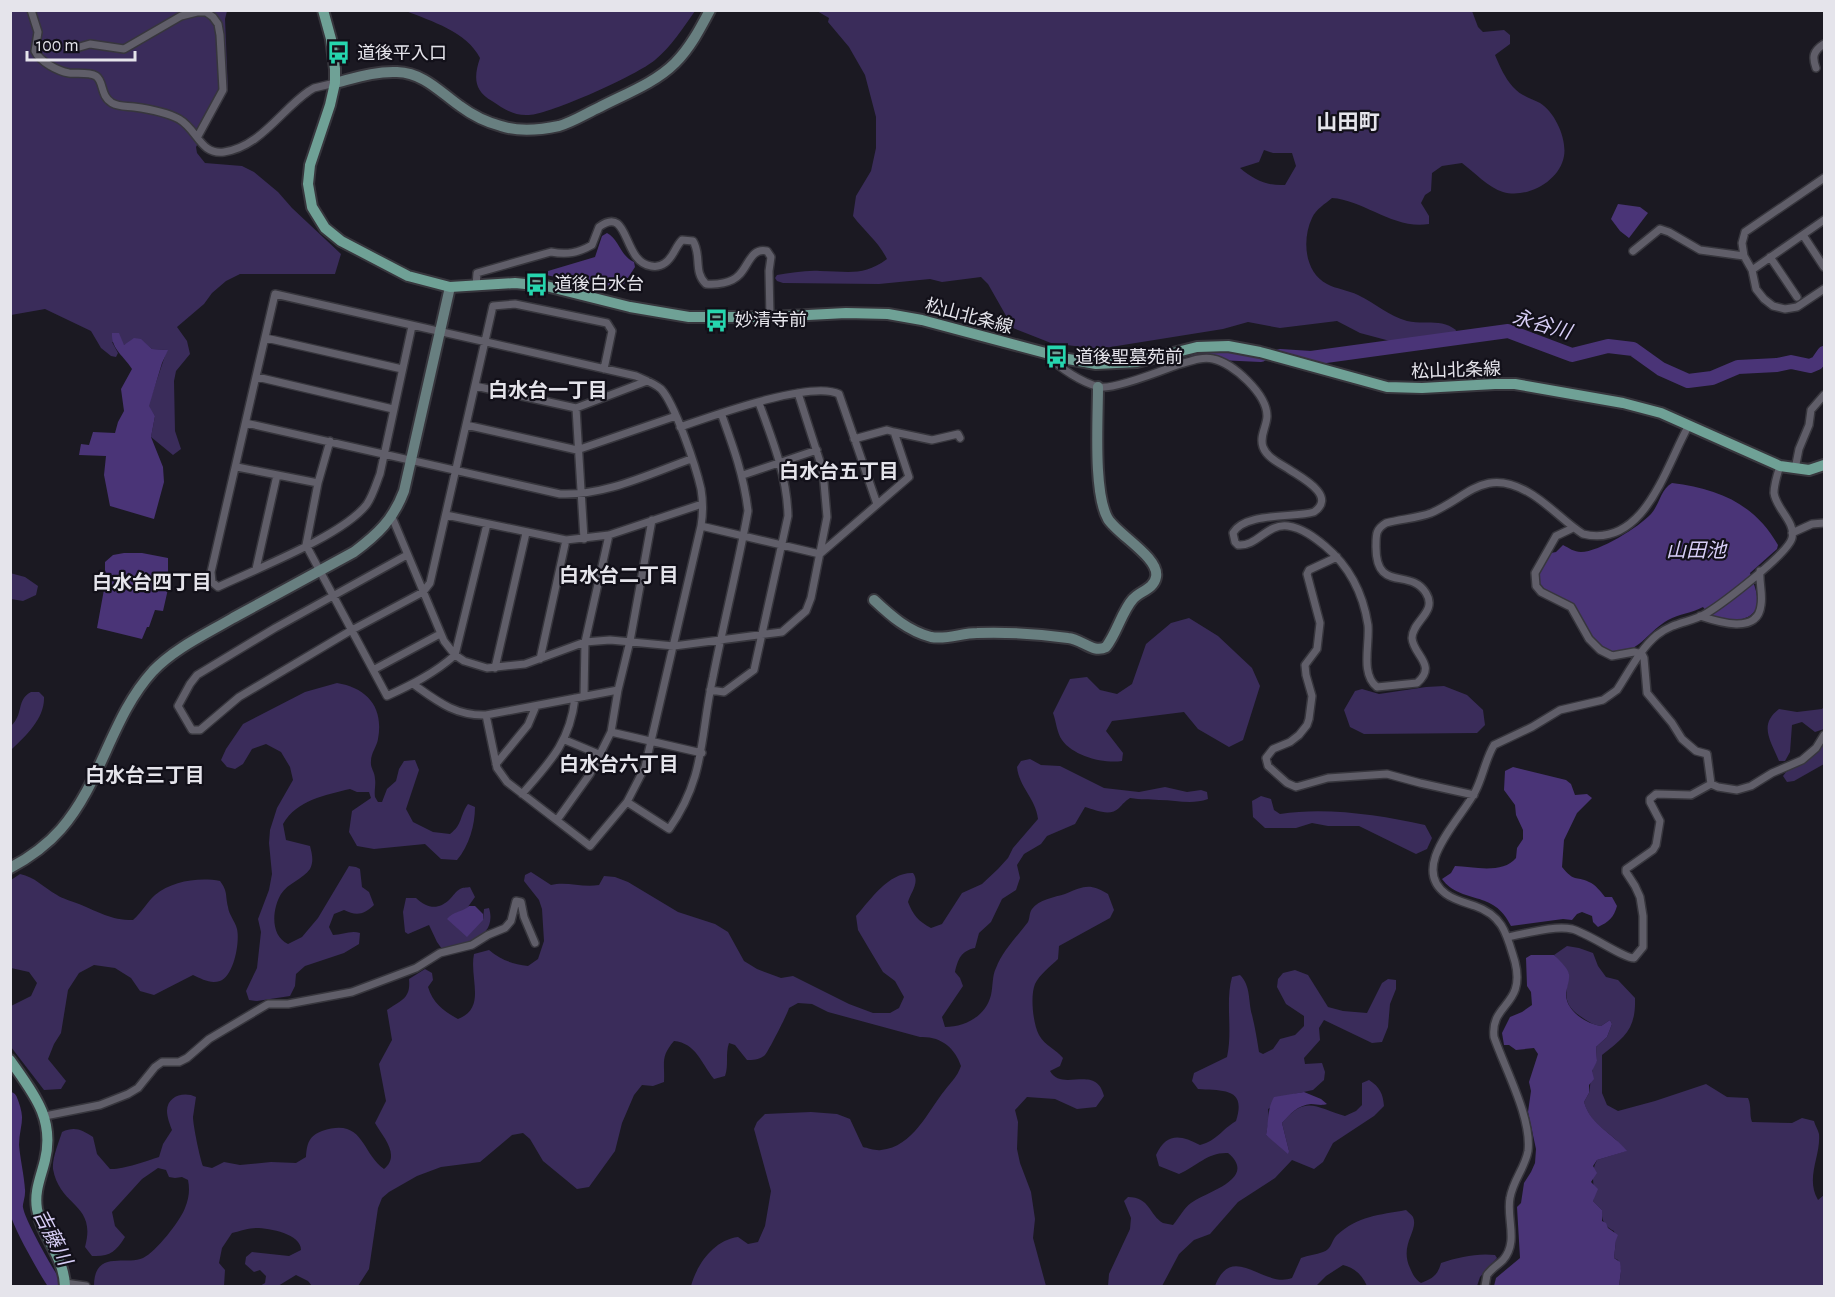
<svg xmlns="http://www.w3.org/2000/svg" width="1835" height="1297" viewBox="0 0 1835 1297" font-family="'Alegreya Sans','Noto Sans JP',sans-serif">
  <rect width="100%" height="100%" fill="#1b1922"/>
  <path fill="#3a2c5a" fill-rule="evenodd" d="M11,11h216l-2,8 3,71 -32,57 1,6 8,10 37,3 12,6 24,20 14,16 49,46 -6,20h-95l-14,7 -14,12 -8,11 -27,23 10,14 3,13 -14,17 -2,10 1,50 6,18 -8,6 -22,-18 4,-21 -7,-10 19,-56 -15,-1 -11,-9 -17,5 -12,-3 6,11 -2,4 -5,-1 -10,-8 -10,-17 -46,-22 -34,6z
    M406,11h289c-12,17 -24,36 -40,49 -18,15 -104,54 -126,55 -15,1 -25,-6 -37,-14 -19,-11 -18,-25 -12,-43 -13,-26 -49,-37 -74,-47z
    M817,11h655l6,16 5,5 21,-2 6,5v9l-15,11c5,12 10,23 18,32 8,9 17,11 27,16 15,9 27,36 24,53 -4,25 -37,43 -61,36 -14,-4 -29,-20 -41,-29l-20,3 -10,7 -1,18 -6,4 -4,8 8,13v8c-35,6 -65,-24 -97,-26 -7,6 -16,11 -20,20 -10,21 -8,54 15,66 9,5 21,6 31,11 17,8 31,21 49,26 17,4 34,-3 49,9l-2,6 -64,5 -30,-8 -23,-12 -57,7 -32,-6 -25,7 -125,20 -47,-6 -38,-15 -25,-44 -7,-7 -39,5 -12,-3 -51,5 -96,-1 -6,-2 -2,-3 2,-3c14,-2 29,-5 43,-4 27,0 43,6 67,-12 -9,-18 -22,-27 -34,-43l3,-20 15,-25 5,-23v-31l-11,-42 -16,-28 -21,-25 1,-4zM1264,150l9,3h19l4,13 -11,19c-18,1 -31,-5 -45,-17l19,-6z
    M10,573l15,4 13,9 -2,9 -13,6 -12,-2z
    M1189,618l29,18 34,32 8,18 -17,54 -14,7 -31,-18 -14,-17 -72,9 -6,10 17,22 -1,8c-18,3 -49,-5 -60,-21 -5,-7 -6,-19 -9,-27l17,-34 17,-2 13,13 17,4 15,-10 14,-40 25,-21z
    M337,683c30,5 47,24 41,56 -1,7 -7,14 -7,22 -1,7 4,11 4,18 1,5 -1,12 0,18l3,5h4l5,-13 9,-8 3,-12 5,-8 11,-1 4,10 -13,39 7,13 20,10 17,2c13,-10 9,-17 18,-30l7,3c0,18 -6,39 -18,53l-16,-1 -16,-15 -51,5 -17,-3 -8,-14 3,-21 19,-13 -2,-6h-12l-7,-3c-25,6 -53,11 -67,35l3,16 24,6c2,8 4,15 0,23 -7,10 -22,14 -29,25 -9,15 -11,42 7,50l14,-7 16,-19 31,-52 7,1 4,2 2,18 7,5 5,13c-10,10 -18,11 -30,5l-10,4 -5,13 4,8c9,0 18,-5 27,-2l-1,11 -15,9 -39,13 -9,8 -1,12 -5,10 -33,5 -8,-1 -3,-9 11,-23 4,-36 -3,-13 11,-29 3,-16 -3,-31 1,-13 7,-22 16,-28 -3,-13 -9,-15 -15,-8 -14,5 -9,15 -8,5 -8,-2 -6,-7 5,-11 17,-25 62,-32z
    M1444,686l23,9 16,15 2,15 -8,8 -113,1 -14,-7 -6,-17 11,-19 7,-2 17,5 47,-7z
    M31,692h8l5,5c1,21 -18,39 -32,52l-1,-23c13,-12 5,-26 20,-34z
    M1824,707v22l-9,3 -13,-10 -10,3 -2,27 -5,9h-6c-8,-20 -21,-36 0,-52l18,3 25,-3z
    M1824,742v22l-30,17 -7,1 -4,-6 3,-4 16,-9z
    M1030,759l11,6 19,1 44,22 35,4 26,-5 22,5 14,-2 6,2 1,7c-17,6 -31,1 -49,1 -10,-1 -18,0 -29,-2 -5,3 -7,6 -11,10 -9,9 -23,2 -34,-1l-10,17 -28,12 -6,8 -17,10 -7,11 3,13 -4,12 -14,9 -11,23 -12,11 -4,15c-14,3 -17,11 -20,24l5,6 3,8 -21,31 3,10c20,0 41,-11 46,-32 2,-9 1,-19 5,-27 7,-18 21,-31 32,-46 2,-4 1,-9 4,-13 6,-9 23,-12 33,-15 19,-8 25,-11 43,0l6,16 -4,8 -51,28 -1,13c-7,7 -19,16 -23,25 -5,12 -2,40 4,51 6,11 17,14 24,23l-3,8 -10,5c12,22 46,-8 54,25l-8,11 -19,2 -22,-10 -28,-2 -12,13 3,12 -1,27 3,14 11,29 4,27 -2,19 13,48h-355c6,-22 23,-46 47,-49l10,7 10,-2 7,-16 6,-35 -17,-62 3,-7 8,-8 46,-2 26,2 13,5 13,28c5,1 13,4 18,3 32,-3 47,-39 64,-60 7,-9 12,-13 16,-24 -6,-18 -20,-30 -41,-29l-92,-25 -16,-8 -14,-1 -9,5c-2,7 -21,44 -24,47 -6,5 -12,5 -18,5l-12,-15 -6,-2c-4,12 0,21 -4,33l-11,3c-13,-16 -18,-36 -40,-38 -14,16 -9,22 -10,41l-11,4 -11,-1 -8,10 -12,28 -7,28 -26,36 -12,2 -34,-28 -13,-22 -7,-6 -11,2 -32,27 -39,5 -24,9 -28,16 -7,6 -4,10 -9,61 -11,17h-46l-4,-5 -12,-6 -18,11h-18l5,-3 1,-7 -6,-6 -6,2 -9,-8 1,-7 6,-5 37,4 12,-6c0,-16 -31,-22 -45,-22 -7,0 -16,3 -24,5l-10,15 -3,15 6,7 -1,16h-130c0,-37 32,-20 49,-28 13,-6 37,-37 42,-50 4,-10 5,-18 3,-28l-6,-3 -7,1 -6,-1 -3,-7 -8,-2 -16,11 -30,33 3,14 10,11c-9,15 -16,20 -33,19l-7,-9c12,-44 -25,-39 -32,-78 -1,-11 6,-27 9,-37 13,-6 20,-2 31,5l4,17 13,15c11,1 37,-8 49,-12l4,-13 9,-14c-2,-5 -5,-13 -5,-19 0,-15 17,-20 29,-14 -1,7 -2,13 -3,20 0,8 7,42 10,49l9,2 12,-6 16,3 31,-3 25,1 10,-6c1,-14 3,-21 16,-26 42,-14 39,22 62,38 17,-14 -1,-32 -9,-46l11,-22 -7,-37 13,-24 -5,-30c14,-10 24,-11 22,-31l16,-10 7,4 1,7 -5,7c5,16 15,24 30,32 29,-11 11,-41 16,-65l15,-4c12,10 23,14 39,16l10,-7 6,-18 -2,-32 -3,-9 -15,-19 1,-6 6,-3 20,13c16,-4 31,3 48,0l5,-9 11,1 13,5 50,30 37,12 13,8 16,29 13,8 24,9 12,-2 56,28 24,9h17l9,-5 5,-11 -9,-16 -12,-9 -15,-25 -10,-17 -2,-14c15,-17 33,-44 57,-43 7,9 -2,19 -5,29 5,13 10,19 23,26l11,-4 20,-31 20,-9 16,-15 10,-11 5,-10 25,-29c-2,-20 -19,-32 -21,-52l4,-6z
    M1261,796l10,3 3,11 6,4c47,-7 99,1 145,11l7,13 -5,11 -11,5 -57,-28h-31l-16,-3 -16,5h-31l-12,-11 -1,-16z
    M20,874c15,3 23,13 37,21 6,4 15,6 22,9 20,8 31,16 54,16 9,-8 14,-18 22,-25 17,-14 44,-18 65,-14 8,11 5,13 8,26 1,8 7,14 9,22 3,13 -3,47 -17,52 -10,3 -18,-2 -27,-6l-39,20 -14,-4 -9,-13 -16,-10 -21,-3 -15,8 -11,17 -7,43 -7,11 -6,15 18,22 -5,8 -17,1 -33,-43v-41l20,-10 6,-13 -8,-11 -18,-4v-88z
    M470,887l5,10 -10,14 -9,2 27,7 1,-11 5,-1c9,30 -25,37 -47,41l-5,-7 -8,-17 -21,9 -3,-2 -2,-20 3,-14h10c11,10 22,13 34,1 3,-3 6,-8 10,-10 3,-2 6,-1 10,-2z
    M1567,946l12,2 14,5 5,13 8,11 12,3 17,18c1,31 -10,39 -33,57v38l5,12 11,6 37,-10 51,-17 21,13 21,1c4,9 1,16 4,24l40,1 10,-5 12,3c1,4 4,9 5,13 2,22 -14,44 -1,66l6,-5v91h-205l2,-15 -3,-11 -4,-2 2,-18 -2,-9c-9,-5 -13,-10 -12,-21l-9,-9c3,-14 -4,-27 4,-41l29,-9c-13,-19 -35,-24 -42,-49l5,-9 4,-28 4,-4 -1,-14 11,-10 5,-13 -2,-4 -9,6c-8,-1 -14,-5 -21,-10 -18,-13 -14,-22 -11,-42l-15,-19z
    M1295,970l13,5 20,32 15,4 24,2 15,-30 6,-4 8,1v9l-6,15 -2,23 -6,15 -10,1 -48,-23 -5,8 1,12 -16,18 1,6 17,-1 3,9 -1,8 -11,10 -19,4 -26,15 1,10 -3,16 23,16 -7,-28c24,-29 34,-15 63,-7l11,-5 6,-6v-22l7,-3c11,7 14,14 15,26l-10,10 -41,27 -10,19 -9,7 -22,-9 -17,18 -37,24 -28,32 -16,6 -15,14 -17,32h-54l1,-12 21,-45 1,-11 -7,-17 4,-4c22,0 21,18 35,26 3,1 7,1 10,2 6,-7 11,-17 18,-22 14,-11 68,-24 37,-50 -20,-1 -31,13 -49,21l-20,-8 -3,-11c10,-22 24,-21 44,-10 18,-5 21,-15 36,-24 11,-34 -14,-30 -38,-32l-6,-8 2,-8 33,-16c6,-27 -2,-54 5,-80l8,-2c11,11 8,25 12,40 3,12 5,24 7,37l4,2 10,-5 7,-10 15,-4 9,-9v-10l-18,-12 -9,-17 1,-8 5,-6z
    M1406,1210c1,1 6,5 7,7 6,14 -14,27 -3,51 3,7 5,11 11,15 11,-4 17,-8 20,-20 18,-6 36,-10 54,-8l2,3 -17,19 -3,9h-110c-5,-11 -12,-18 -24,-21l-17,11 -10,10h-101c17,-45 49,3 77,-8l9,-20c7,-3 15,-3 22,-6 9,-3 8,-11 14,-17 21,-19 42,-20 69,-25z"/>
  <path fill="#4a3477" d="M1618,204l22,3 8,6 -19,25 -9,-7 -9,-12z
    M607,233c12,6 13,23 27,29l1,5 -17,26 -20,-7 -52,-11 2,-4 47,-14 7,-21z
    M112,333h7l5,12 10,-7 7,1 11,10 16,1 -6,13 -13,43 6,10 -4,21 12,30 1,15 -10,37 -44,-13 -6,-31 2,-19 -27,-1 2,-11 8,1 4,-13 22,1 3,-11 6,-11 -3,-22 11,-20c-8,-13 -21,-20 -20,-36z
    M1672,483c46,6 82,20 106,62l-1,4 -27,24c3,9 9,22 7,32 -3,19 -36,18 -48,9 -2,-2 -4,-4 -6,-7 -11,6 -24,7 -35,13 -18,10 -27,29 -48,33 -27,5 -33,-32 -46,-46 -9,-10 -29,-10 -35,-21 -6,-12 5,-25 12,-33l5,-1 7,-7c6,3 11,7 18,7 18,0 58,-25 70,-38 9,-10 9,-24 21,-31z
    M124,553h18l26,5v31l-5,22 -8,-1 -6,17h-2l-5,12 -45,-11 8,-44v-22l8,-7z
    M1513,767l53,13 5,4 4,11 12,-1 5,4 -15,15 -13,27 -2,27c13,16 13,8 27,15 6,2 12,10 16,15h7l5,9c-3,11 -8,16 -19,21l-5,-5 -1,-6 -10,-4 -5,2 -5,6 -9,-1 -52,7c-17,-37 -50,-21 -69,-47l9,-6 4,-7c19,1 48,8 61,-8l1,-10 6,-9v-9l-7,-15 -1,-10 -11,-15 1,-19z
    M469,906h6l8,8v6l-16,17 -20,-18c6,-8 16,-7 22,-13z
    M1531,955h23c4,4 14,13 15,19 1,5 -2,13 -3,19 -1,17 20,31 35,33l9,-6 2,4 -5,13 -11,10 1,14 -5,10 2,8 -5,6v8l-5,9c7,24 29,31 43,49l-30,9 -4,6 4,7 -6,9 7,7 -5,12 9,9v11l4,2 2,5 10,7 -2,5 -2,18 6,4 1,9 -2,15h-125l2,-8 24,-20 -3,-51 4,-4 3,-20 7,-11 4,-9 1,-14 -8,-37 3,-21 -2,-9 9,-28 -4,-6 -18,2 -7,-5h-5l-2,-12 8,-16 12,-5 10,-7 -1,-13 -4,-6 -1,-28z
    M1304,1092l17,7 6,5c-7,2 -10,0 -16,0 -13,1 -21,10 -29,19l7,28 -1,3 -22,-19c3,-14 1,-26 8,-38z"/>
  <g fill="none" stroke-linecap="round" stroke-linejoin="round">
    <path stroke="#4a3477" stroke-width="14" d="M1197,352l64,3
      M1280,356l31,2 197,-27 64,24 36,-9 25,3 28,20 27,12 24,-3 26,-11 39,-2 14,-3 19,4 7,-3 7,-10
      M10,1099c10,24 2,24 2,46 1,15 5,29 6,45 1,6 -3,12 -2,18 2,15 31,65 40,78"/>
    <defs>
      <path id="street" d="M31,10l7,22 -3,19c5,11 23,20 34,22 8,1 20,-1 27,3 8,5 4,20 16,27 7,4 15,3 22,4 15,2 32,5 45,12 19,11 21,36 45,33 36,-5 57,-42 85,-61l5,-3 21,-5
        M76,48l14,-4 34,5 57,-33 16,-4h9l7,5 5,7 2,11 3,55 -25,46
        M1816,68c-4,-11 -3,-17 8,-24
        M1803,235l21,32
        M1633,251l27,-22 9,3 31,18 44,6 8,14 4,19 8,10 9,7 12,3 12,-2 27,-18
        M1744,256l-2,-13 3,-11 79,-54
        M1770,257l27,40
        M1752,270l72,-50
        M476,286l1,-13 74,-21c16,3 27,1 41,-7l7,-18c31,-23 23,35 52,39 5,1 10,0 14,-3 8,-5 10,-16 17,-23l11,1c9,14 0,31 13,43 10,1 26,-1 33,-9 9,-8 12,-28 28,-24l4,6 -2,14 1,46
        M412,326l-32,148c-4,10 -7,21 -13,30 -23,31 -111,65 -149,83l-6,-5 -1,-10 64,-278 361,82c9,4 18,7 25,13 14,15 35,78 40,100 2,12 2,25 0,37l-56,241 -18,35 -37,44 -83,-64 -10,-14 -11,-53
        M266,338l136,31
        M1048,356c13,13 33,26 51,31 14,3 62,-16 78,-22 11,-3 25,-9 36,-6 20,4 54,35 54,57 0,10 -8,20 -4,31 4,11 18,17 27,23 12,8 47,26 24,42 -20,6 -69,0 -81,21l2,9 3,3c19,2 29,-22 50,-19 14,2 26,11 37,20 24,20 38,47 43,79 2,19 -8,49 9,62l40,-4c21,-18 -4,-28 -5,-45 0,-17 26,-26 14,-45 -16,-26 -51,1 -50,-48 0,-11 0,-16 10,-22 15,-4 32,-5 45,-10 37,-16 53,-46 97,-21 20,11 36,30 55,42 62,15 83,-69 106,-109
        M257,377l136,32
        M475,386l101,22 71,-27
        M576,408l8,131
        M246,423l314,71c45,2 89,-20 131,-35
        M466,425l111,25 99,-34
        M680,427c32,-11 131,-47 159,-33l38,110
        M894,432l38,8 26,-6 2,4
        M330,441l-12,42 -12,62 81,151c24,-11 48,-23 68,-41l32,-131
        M237,467l81,16
        M1795,469l4,-20 10,-24 2,-15 13,-15
        M743,475l74,-25
        M446,515l120,25 43,-5 93,-31
        M392,517l52,124 11,14 9,6 23,7 38,-4 60,-22 25,-2 64,6 108,-14 24,-21 5,-13 16,-81 -4,-46 -25,-78
        M701,526l119,28
        M1573,528l-17,8 -21,37 1,13 5,6 30,15 18,32 11,11 12,6 22,-4 8,2
        M1792,533l20,-9 12,-1
        M821,553l88,-76 -15,-45 -7,-2 -33,9
        M407,555l-132,73 -78,47 -7,9 -12,22 14,24h8l39,-33 111,-66 73,-39 7,-9 63,-277 22,-2 92,19 5,8 -8,38
        M1337,557l-28,13 -2,4 13,49 -3,26 -12,16 1,10 6,21 -3,23 -2,6 -8,10 -9,7 -17,7 -7,9 2,8 19,17 9,4 32,-9 59,-4 33,9 54,12
        M256,569l21,-94
        M1700,616c18,6 58,19 61,-11 2,-11 -2,-22 -1,-34
        M1642,654l2,4 3,35 25,30 10,16 14,12 11,3 4,30
        M540,659l26,-119
        M495,668l31,-135
        M373,670l67,-36
        M413,684c24,17 42,32 73,31l132,-25
        M710,690l14,2 30,-22 34,-154c-1,-40 -15,-75 -29,-113
        M584,696l1,-54 24,-107
        M611,732l91,21
        M565,740l36,15
        M496,764l32,-39 8,-19
        M1711,784l7,3 19,3 14,-4 21,-13 30,-13 14,-12 8,-13
        M522,794c28,-32 48,-52 53,-96
        M627,802l42,27c37,-52 31,-94 44,-152 11,-56 25,-111 35,-166 -4,-35 -15,-65 -27,-98
        M557,820l33,-46 21,-42 7,-42 12,-49 22,-121
        M1507,937c18,-3 47,-12 65,-8 16,4 53,30 62,29l9,-11v-31l-3,-19 -5,-11 -9,-14v-3l27,-19 3,-5 4,-24 -10,-19v-3l6,-5 35,1 20,-11
        M45,1116l55,-11 28,-11 10,-6 17,-21 7,-5h17l8,-4 22,-19 59,-35h20l64,-12 64,-24 24,-15 32,-8 16,-10 17,-7 6,-7 5,-20 5,1 3,15 11,26
        M65,1283l21,3
        M1485,1286l2,-11c5,-7 11,-10 16,-15 16,-18 3,-42 7,-62 3,-18 15,-30 18,-47 4,-33 -23,-82 -34,-114 -4,-34 32,-31 21,-75 -8,-26 -11,-46 -40,-56 -9,-3 -21,-6 -29,-12 -37,-27 15,-75 29,-102 8,-15 10,-32 19,-47l38,-18 28,-17 43,-10 14,-10c12,-18 23,-41 40,-55 18,-14 34,-12 50,-22 16,-10 81,-59 85,-75 4,-16 -16,-29 -18,-45 0,-9 3,-18 6,-27"/>
      <path id="secondary" d="M335,83c20,-5 41,-12 62,-11 27,1 43,20 63,34 12,9 26,16 41,20 18,6 39,4 58,0 14,-4 28,-13 41,-19 25,-13 55,-24 75,-44 15,-15 25,-34 35,-53
        M874,600c17,16 34,31 57,37 15,3 31,-4 46,-4 29,-1 62,1 91,5 14,1 25,16 38,9 11,-14 16,-36 27,-48 7,-8 21,-10 23,-22 4,-19 -38,-42 -48,-58 -15,-26 -10,-100 -10,-132
        M10,868c19,-10 37,-23 51,-39 41,-47 50,-112 92,-158 22,-23 53,-37 80,-53 40,-22 80,-44 121,-66 24,-18 39,-32 50,-61l46,-204"/>
      <path id="primary" d="M323,10l8,29 4,30v14l-5,22 -20,60 -2,19 4,23 13,21 16,13 67,35 42,11 65,-4 31,3 84,21 59,10h81l76,-4 42,1 34,6 146,39 28,5 41,-2 60,-15 31,-1 32,6 127,35 35,1 73,-4h20l108,19 38,10 119,53 29,4 15,-5
        M10,1060c23,33 45,58 35,100 -4,17 -11,31 -8,49 5,29 27,47 28,77"/>
    </defs>
    <use href="#street" stroke="#37363d" stroke-width="10"/>
    <use href="#secondary" stroke="#37363d" stroke-width="14"/>
    <use href="#primary" stroke="#37363d" stroke-width="14"/>
    <use href="#street" stroke="#605e69" stroke-width="7"/>
    <use href="#secondary" stroke="#687f80" stroke-width="10"/>
    <use href="#primary" stroke="#6fa196" stroke-width="10"/>
  </g>
  <defs>
    <symbol id="bus-bare" viewBox="-9 -9 18 18"><path d="M-5-6H5V4H4V6H2V4H-2V6H-4V4H-5ZM-3.5-4V0h7V-4ZM-3.5 1.2v1.5H-2V1.2ZM2 1.2v1.5H3.5V1.2Z" fill="#26d5ae" stroke="#121019" stroke-width="2.5" paint-order="stroke"/></symbol>
  </defs>
  <g fill-rule="evenodd">
    <use href="#bus-bare" x="322" y="36" width="33" height="33"/>
    <use href="#bus-bare" x="520" y="268" width="33" height="33"/>
    <use href="#bus-bare" x="700" y="304" width="33" height="33"/>
    <use href="#bus-bare" x="1040" y="340" width="33" height="33"/>
  </g>
  <g text-anchor="middle" stroke-width="4.5" stroke-linejoin="round" paint-order="stroke">
    <g font-size="18" fill="#e5e4eb" stroke="#121019" text-anchor="start">
      <text x="357" y="59">道後平入口</text>
      <text x="554" y="290">道後白水台</text>
      <text x="735" y="326">妙清寺前</text>
      <text x="1075" y="363">道後聖墓苑前</text>
    </g>
    <g font-size="18" fill="#e5e4eb" stroke="#121019">
      <text transform="translate(969 316) rotate(15)" y="6">松山北条線</text>
      <text transform="translate(1456 370) rotate(-2)" y="6">松山北条線</text>
    </g>
    <g font-size="20" font-style="italic" fill="#d7cef6" stroke="#121019">
      <text transform="translate(1542 324) rotate(16)" y="7">永谷川</text>
      <text x="1696" y="557">山田池</text>
      <text transform="translate(53 1237) rotate(63)" y="7">吉藤川</text>
    </g>
    <g font-size="20" font-weight="bold" fill="#e5e4eb" stroke="#121019">
      <text x="548" y="397">白水台一丁目</text>
      <text x="839" y="478">白水台五丁目</text>
      <text x="619" y="582">白水台二丁目</text>
      <text x="152" y="589">白水台四丁目</text>
      <text x="619" y="771">白水台六丁目</text>
      <text x="145" y="782">白水台三丁目</text>
    </g>
    <g font-size="21" font-weight="bold" fill="#e5e4eb" stroke="#121019">
      <text x="1348" y="129">山田町</text>
    </g>
  </g>
  <rect width="1835" height="1297" fill="none" stroke="#e5e4eb" stroke-width="24"/>
  <path d="M27 51v9h108v-9" fill="none" stroke="#e5e4eb" stroke-width="3"/>
  <text x="36" y="51" font-size="18" fill="#e5e4eb" stroke="#121019" stroke-width="4.5" paint-order="stroke">100 m</text>
</svg>
